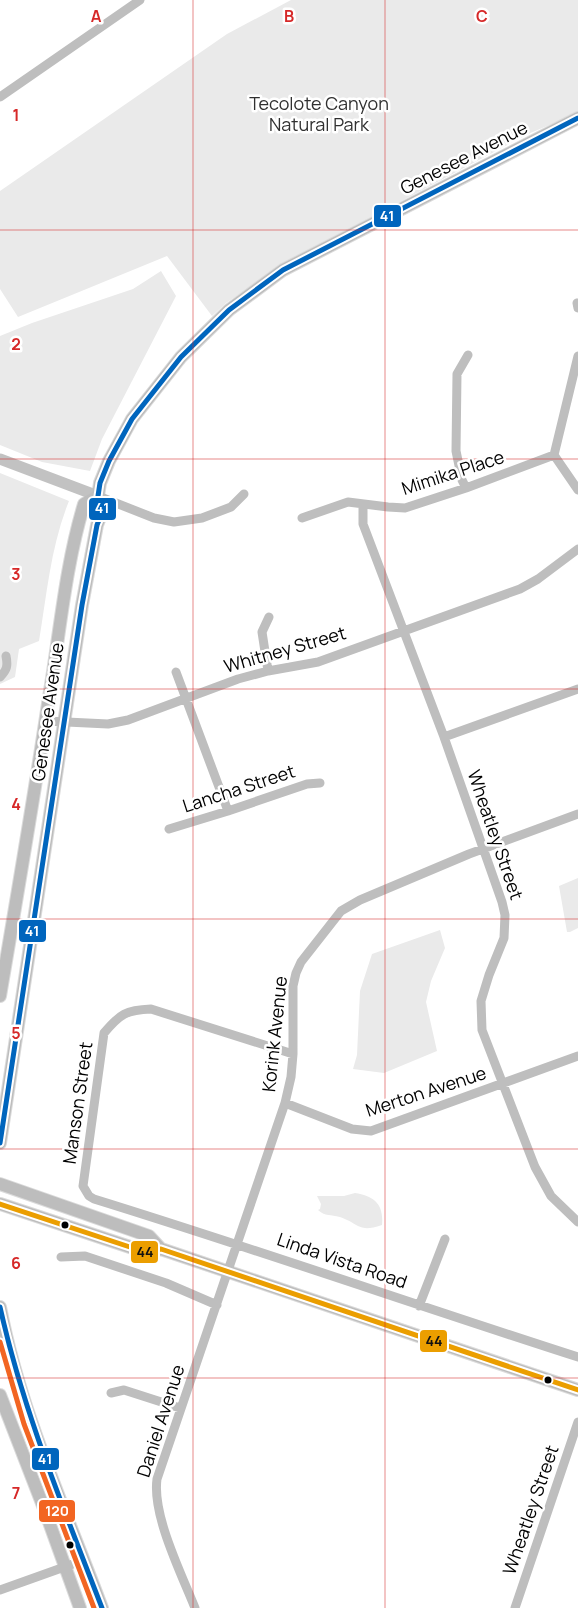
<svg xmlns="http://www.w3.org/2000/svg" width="578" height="1608" viewBox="0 0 578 1608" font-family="Manrope,sans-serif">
  <rect width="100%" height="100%" fill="#fff"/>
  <path fill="#eaeaea" d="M291,0h287v113l-50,21 -236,125 -66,44 -14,13 -45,-60 -149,61 -18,-28v-98l227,-157z
    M161,271l15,25 -74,143 -12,32 -48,-9 -42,-17v-109l32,-13 101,-34z
    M0,473l69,28c-18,44 -22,92 -30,140l-20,8 -4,28 -15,7z
    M578,878v50l-8,4h-3l-8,-46z
    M440,930l5,18 -14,33 -5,21 11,49 -53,22 -31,-4 4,-14 3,-64 12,-37z
    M355,1193c19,3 29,11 27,32 -24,8 -22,-1 -42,-8 -10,-3 -14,0 -22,-7l2,-1 1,-5 -4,-8h27z"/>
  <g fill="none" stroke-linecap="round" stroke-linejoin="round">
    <defs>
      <path id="primary" d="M0,996c17,-99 34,-199 49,-299 11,-64 16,-130 35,-193l14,-8
        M0,1143l82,-538 15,-80 6,-15 -5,-14 2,-13 9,-22 23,-42 49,-62 48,-47 54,-40 295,-152
        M0,1184l149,52 12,13 417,141
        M0,1204l145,48 16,-3
        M0,1307c20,104 65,202 102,301
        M0,1395l45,116 35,97"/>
    </defs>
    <use href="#primary" stroke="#dbdbdb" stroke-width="14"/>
    <path stroke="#bebebe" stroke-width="9" d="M0,97l140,-97
      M577,303l1,5
      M578,356l-24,99 24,35
      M466,488l-4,-8 -6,-29 1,-77 11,-19
      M98,496l56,22 20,4 28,-4 29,-11 13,-13
      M363,505v19l81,213 58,165 3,13 -1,23 -15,37 -8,26 1,29 53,137 16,29 27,26
      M302,518l46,-16 40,5 17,1 61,-20 88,-33
      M268,671l-6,-39 7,-15
      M176,672l52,139
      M0,677c7,-7 8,-11 6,-21
      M46,721l62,3 20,-4 110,-41 30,-8 50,-9 202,-73 18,-10 40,-30
      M444,737l134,-48
      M169,829l59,-18 79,-27 13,-1
      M293,1054l-142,-45c-25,1 -31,5 -47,24l-21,153 6,10 5,3c162,50 322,106 484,158
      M285,1103l67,26 19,2 207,-75
      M61,1257l24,-1 81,27 51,22
      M419,1306l26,-67
      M111,1393l13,-3 56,18
      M0,1590l84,-30
      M195,1608c-14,-35 -43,-93 -38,-129l128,-376 6,-26 2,-23v-68l3,-13 5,-11 40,-51 19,-11 109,-46 109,-40
      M515,1608l63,-186"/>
    <path stroke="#c2c2c2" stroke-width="11" d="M0,459l98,37"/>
    <use href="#primary" stroke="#bdbdbd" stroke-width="12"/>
    <defs>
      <path id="bus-1" d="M0,1143l82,-538 15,-80 6,-15 -5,-14 2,-13 9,-22 23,-42 49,-62 48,-47 54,-40 295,-152
        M0,1307c23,104 64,202 102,301"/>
      <path id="bus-2" d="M0,1342l24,82 70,184"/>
      <path id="bus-3" d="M0,1204l145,48 16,-3 417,141"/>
    </defs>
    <use href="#bus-1" stroke="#fff" stroke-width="9"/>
    <use href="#bus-2" stroke="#fff" stroke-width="9"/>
    <use href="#bus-3" stroke="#fff" stroke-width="9"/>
    <use href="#bus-1" stroke="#0065bd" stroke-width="5"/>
    <use href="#bus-2" stroke="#f26522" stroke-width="5"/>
    <use href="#bus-3" stroke="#eb9e00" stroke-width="5"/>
  </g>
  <path fill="none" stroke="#d62828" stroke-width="1" stroke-opacity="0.55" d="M193,0v1608M385,0v1608M0,230h578M0,459h578M0,689h578M0,919h578M0,1149h578M0,1378h578"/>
  <g fill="#000" stroke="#fff" stroke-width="2">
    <circle cx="65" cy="1225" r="4.5"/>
    <circle cx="548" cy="1380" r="4.5"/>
    <circle cx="70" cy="1545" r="4.5"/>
  </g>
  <g text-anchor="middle" stroke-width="5" stroke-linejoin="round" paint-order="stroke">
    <g font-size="18" fill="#303030" stroke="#fff">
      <text x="319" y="110">Tecolote Canyon<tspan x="319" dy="21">Natural Park</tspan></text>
    </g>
    <g font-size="18" fill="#000" stroke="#fff">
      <text transform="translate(464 158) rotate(-27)" y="6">Genesee Avenue</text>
      <text transform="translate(453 473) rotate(-18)" y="6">Mimika Place</text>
      <text transform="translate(285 650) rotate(-16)" y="6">Whitney Street</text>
      <text transform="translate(48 712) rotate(-82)" y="6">Genesee Avenue</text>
      <text transform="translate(239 789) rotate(-18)" y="6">Lancha Street</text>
      <text transform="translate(495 835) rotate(71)" y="6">Wheatley Street</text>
      <text transform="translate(275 1034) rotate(-84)" y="6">Korink Avenue</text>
      <text transform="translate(426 1092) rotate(-18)" y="6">Merton Avenue</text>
      <text transform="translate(78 1103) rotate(-82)" y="6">Manson Street</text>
      <text transform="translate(342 1261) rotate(19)" y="6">Linda Vista Road</text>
      <text transform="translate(161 1421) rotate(-72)" y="6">Daniel Avenue</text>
      <text transform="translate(531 1510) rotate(-71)" y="6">Wheatley Street</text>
    </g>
  </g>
  <g font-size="16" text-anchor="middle" font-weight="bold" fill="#d62828" stroke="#fff" stroke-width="5" stroke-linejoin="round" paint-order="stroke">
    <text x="96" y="22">A</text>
    <text x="289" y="22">B</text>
    <text x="482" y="22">C</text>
    <text x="16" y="121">1</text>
    <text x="16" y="350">2</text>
    <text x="16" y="580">3</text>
    <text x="16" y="810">4</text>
    <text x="16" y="1039">5</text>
    <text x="16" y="1269">6</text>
    <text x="16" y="1499">7</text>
  </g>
  <g stroke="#fff" stroke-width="2">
    <rect x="373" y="204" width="29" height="24" rx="5" fill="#0065bd"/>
    <rect x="88" y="497" width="29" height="24" rx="5" fill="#0065bd"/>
    <rect x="18" y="919" width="29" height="24" rx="5" fill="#0065bd"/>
    <rect x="130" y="1240" width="29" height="24" rx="5" fill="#eb9e00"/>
    <rect x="419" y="1329" width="29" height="24" rx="5" fill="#eb9e00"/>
    <rect x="31" y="1447" width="29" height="24" rx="5" fill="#0065bd"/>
    <rect x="38" y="1499" width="38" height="24" rx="5" fill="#f26522"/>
  </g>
  <g font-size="14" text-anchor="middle" font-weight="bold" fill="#fff">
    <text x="387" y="221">41</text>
    <text x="102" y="513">41</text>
    <text x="32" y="936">41</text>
    <text x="45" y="1464">41</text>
    <text x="57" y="1516">120</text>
  </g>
  <g font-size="14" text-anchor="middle" font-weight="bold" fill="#111">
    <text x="145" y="1257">44</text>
    <text x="434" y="1346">44</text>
  </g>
</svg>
